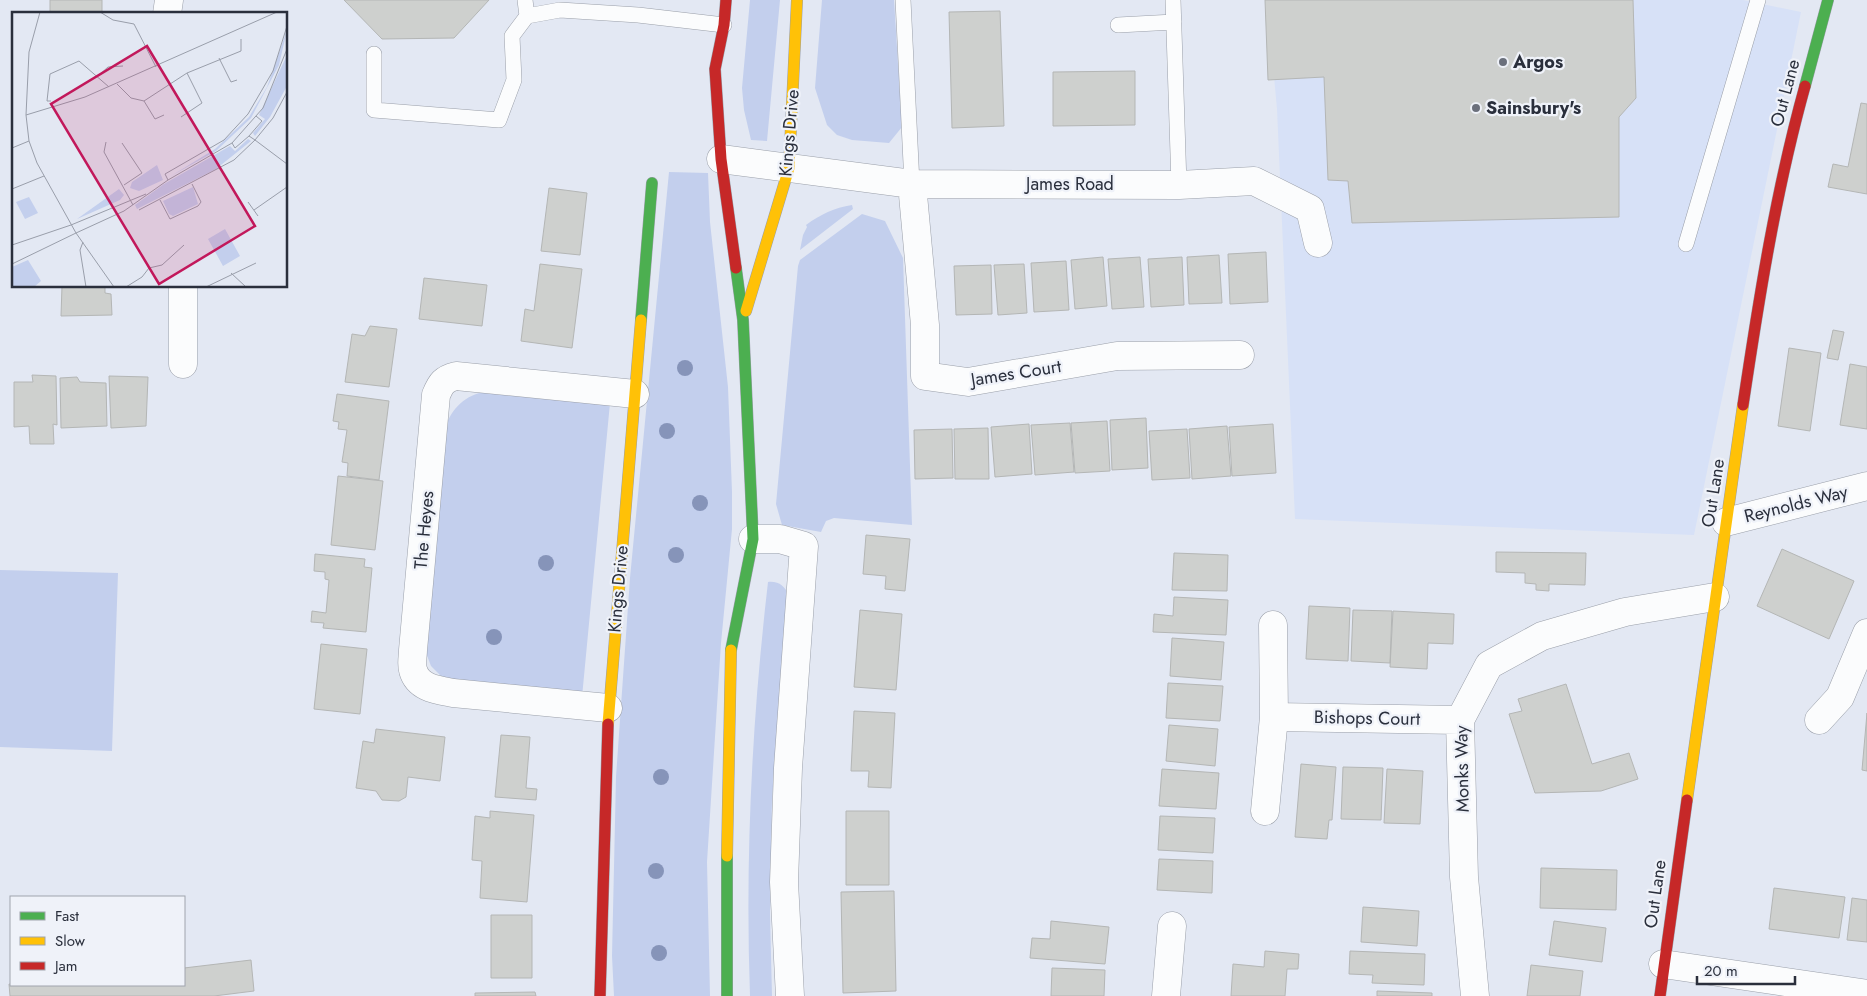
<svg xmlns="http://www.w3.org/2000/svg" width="1867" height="996" viewBox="0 0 1867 996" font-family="Jost,sans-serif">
  <rect width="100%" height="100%" fill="#e3e8f3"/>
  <path fill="#d7e1f7" d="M1267,0h476l58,12 -107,523 -399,-16 -18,-410z"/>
  <path fill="#c3cfed" d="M750,0h30l-13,141 -16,-1 -7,-30 -2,-22z
    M822,0h72l8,127 -13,16 -37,-3 -15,-5 -10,-10 -12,-37z
    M669,172l39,1 2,49 18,165 4,105v37l-11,114 -14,219 3,134h-96l-2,-40 4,-179 14,-199z
    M852,205l1,4 -53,41 3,-15 4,-8 -1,-2c15,-11 28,-17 46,-20z
    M862,214l23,7 18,37 9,267 -78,-7 -8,3 -5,11 -39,-7 -6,-21 22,-238 2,-6z
    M487,391l123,12 -28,294 -117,-12 -23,-8 -11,-11 -5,-13 19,-225c7,-20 20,-33 42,-37z
    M0,570l118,3 -6,178 -112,-4z
    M768,582c11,-1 17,4 21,14l-17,202 -2,117 2,81h-22c-5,-138 2,-276 18,-414z"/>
  <path fill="#ced0ce" stroke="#b4b6b5" d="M50,0h52v14h-52z
    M344,0h145l-35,38 -72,1z
    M1265,0h368l3,98 -17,19v100l-267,6 -4,-42 -20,-1 -4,-103 -56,3z
    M1000,11l4,115 -52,2 -3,-116z
    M1135,71v54l-82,1v-54z
    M1861,103l6,1v90l-39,-7 5,-23 15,3z
    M549,188l38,5 -7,62 -39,-4z
    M1266,252l2,50 -38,2 -2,-50z
    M1219,255l3,48 -33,1 -2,-47z
    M1103,257l4,49 -32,3 -4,-49z
    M1140,257l4,50 -32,2 -4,-50z
    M1182,257l2,48 -33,2 -3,-48z
    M1066,261l3,49 -35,2 -3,-49z
    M540,264l42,5 -10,79 -51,-7 4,-32 9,2z
    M1024,264l3,49 -29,2 -4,-50z
    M991,265l1,49 -36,1 -2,-49z
    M424,278l63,7 -5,41 -63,-7z
    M62,286h43v7l6,1 1,21 -51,1z
    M370,326l27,3 -8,58 -44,-5 7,-48 13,2z
    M1833,330l11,2 -6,28 -11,-2z
    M1789,348l32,5 -11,78 -32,-5z
    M1850,364l17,3v62l-27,-4z
    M32,375l24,1 1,49 -4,-1 1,20h-24l-1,-18 -15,1v-45h19z
    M109,376l39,1 -2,49 -35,2z
    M77,377l3,5 26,1 1,43 -46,2 -1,-50z
    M337,394l52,7 -10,79 -32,-4 1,-13 -6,-1 5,-32 -9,-1 1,-7 -6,-1z
    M1146,418l2,50 -36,2 -2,-50z
    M1107,421l3,50 -35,2 -4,-50z
    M1070,423l4,49 -39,3 -4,-50z
    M1029,424l3,50 -37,3 -4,-50z
    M1273,424l3,49 -44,3 -3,-49z
    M1227,426l4,50 -39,3 -3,-50z
    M988,428l1,51h-34l-1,-50z
    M952,429l1,49 -38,1 -1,-49z
    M1187,429l3,49 -38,2 -3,-49z
    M338,476l45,5 -8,69 -44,-5z
    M866,535l44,4 -5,52 -20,-2 1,-13 -23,-2z
    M1782,549l72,32 -25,58 -72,-33z
    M1496,552l90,1 -1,32 -36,-1v7l-13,-1v-6l-11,-1v-10l-29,-1z
    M1174,553l54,2 -1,36 -55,-1z
    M315,554l50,5 -1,8 8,1 -6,64 -43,-4 1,-5 -13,-1 1,-11 14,2 3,-33 -4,-1v-7l-11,-1z
    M1174,597l54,3 -2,35 -73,-3 1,-18 19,2z
    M1309,606l41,2 -2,53 -42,-2z
    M860,610l42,4 -6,76 -42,-3z
    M1353,610l39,1 -2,52 -39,-2z
    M1393,611l61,3 -1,30 -25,-1 -1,26 -37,-2z
    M1172,638l52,4 -3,38 -51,-4z
    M321,644l46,5 -7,65 -46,-5z
    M1168,683l55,3 -3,35 -54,-3z
    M1566,684l26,80 37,-11 9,26 -37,12 -66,2 -26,-79 13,-3 -4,-12z
    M854,711l41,2 -4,75 -23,-1 1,-16h-18z
    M1867,713v58l-5,-1z
    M1169,725l49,4 -3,37 -49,-5z
    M376,729l69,8 -5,44 -32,-4 -2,20 -7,4 -17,-1 -6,-9 -20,-3 7,-47 11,2z
    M501,735l29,2 -4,51 11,1 -1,11 -41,-3z
    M1301,764l35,3 -4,53h-3l-2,19 -32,-2z
    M1343,767l40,1 -2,52 -40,-1z
    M1162,769l57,4 -3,36 -57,-3z
    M1387,769l36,2 -3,53 -36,-1z
    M490,811l44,4 -7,87 -47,-4 2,-37 -10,-1 3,-44 15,2z
    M846,811h43v74h-43z
    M1160,816l55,2 -2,35 -55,-3z
    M1159,859l54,2 -1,32 -55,-3z
    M1541,868l76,2 -1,40 -76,-2z
    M1774,888l71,9 -6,41 -70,-9z
    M894,891l2,100 -53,2 -2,-101z
    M1852,898l15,2v42l-20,-2z
    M1363,907l56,4 -2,35 -56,-4z
    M491,915h41v63h-41z
    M1051,921l58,6 -4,37 -75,-6 2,-20 18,1z
    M1554,921l52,7 -4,34 -53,-7z
    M1265,951l34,3 -1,15h-11l-2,27h-54l2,-32 31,3z
    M1350,951l75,3 -1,31 -52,-2 1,-8 -24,-1z
    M251,960l3,31 -40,5h-204l-1,-12h2l173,1v-17z
    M1531,965l52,6 -3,25h-53z
    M1052,968l53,2 -1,26h-53z
    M1377,991l55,2v3h-55z
    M535,992l1,4h-61v-3z"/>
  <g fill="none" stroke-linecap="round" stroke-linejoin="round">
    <defs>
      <path id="lane" d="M525,0l2,16
        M903,0l9,184
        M1173,0l6,185
        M1118,25l56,-3
        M374,54v56l125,10 15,-40 -2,-44 15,-20 33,-6 78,5 86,10
        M1686,244l72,-244"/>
      <path id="street" d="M167,14l2,-14
        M721,159l191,25 267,1 75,-4 56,28 8,34
        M912,184l13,141v51l43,6 149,-26 123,-1
        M183,286v78
        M1726,522l141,-36
        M753,539h27l24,7 -16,222 -4,114 6,114
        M1273,625l1,92
        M608,708l-155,-15c-16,-3 -35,-5 -40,-23 -2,-6 0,-14 0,-20l23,-255c5,-12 8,-16 20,-19l179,18
        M1819,720l21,-23 27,-64
        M1265,811l9,-94 186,3
        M1663,964l204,30
        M1166,996l6,-70
        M1475,996l-11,-119 -4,-157 29,-55 53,-29 83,-24 90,-15"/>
      <path id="fast" d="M1805,86l23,-86
        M641,320l11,-137
        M731,650l22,-111 -10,-219 -7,-52
        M727,996v-140"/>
      <path id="slow" d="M746,311l43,-143 8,-168
        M608,724l33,-404
        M1687,800l56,-395
        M727,856l4,-206"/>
      <path id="jam" d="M726,0l-2,25 -9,44 6,90 15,109
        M1743,405c16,-107 33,-215 62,-319
        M600,996l8,-272
        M1660,996l27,-196"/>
    </defs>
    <use href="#lane" stroke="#9a9fa9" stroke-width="16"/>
    <use href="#street" stroke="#9a9fa9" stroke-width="29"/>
    <use href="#fast" stroke="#9a9fa9" stroke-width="12"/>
    <use href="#slow" stroke="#9a9fa9" stroke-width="12"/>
    <use href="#jam" stroke="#9a9fa9" stroke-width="12"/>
    <use href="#lane" stroke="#fbfcfd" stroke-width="15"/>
    <use href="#street" stroke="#fbfcfd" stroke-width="28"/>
    <use href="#fast" stroke="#4caf50" stroke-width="11"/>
    <use href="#slow" stroke="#ffc107" stroke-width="11"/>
    <use href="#jam" stroke="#c62828" stroke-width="11"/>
  </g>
  <g fill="#8694b9">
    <circle cx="685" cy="368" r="8"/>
    <circle cx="667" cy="431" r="8"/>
    <circle cx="700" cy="503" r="8"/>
    <circle cx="676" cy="555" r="8"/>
    <circle cx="546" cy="563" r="8"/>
    <circle cx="494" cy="637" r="8"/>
    <circle cx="661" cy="777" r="8"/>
    <circle cx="656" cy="871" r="8"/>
    <circle cx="659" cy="953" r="8"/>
  </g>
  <g fill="#6b707c" stroke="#eff2f9" stroke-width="2">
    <circle cx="1503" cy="62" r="5"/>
    <circle cx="1476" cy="108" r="5"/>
  </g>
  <g text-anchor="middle" stroke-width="4.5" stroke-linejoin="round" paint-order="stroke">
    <g font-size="18" font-weight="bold" fill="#2a2f3c" stroke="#eff2f9" text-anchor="start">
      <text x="1513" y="68">Argos</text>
      <text x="1486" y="114">Sainsbury's</text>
    </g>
    <g font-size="18" fill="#2a2f3c" stroke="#eff2f9">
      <text transform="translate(1785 93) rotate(-75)" y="6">Out Lane</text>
      <text transform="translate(789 133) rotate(-85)" y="6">Kings Drive</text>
      <text x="1070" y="190">James Road</text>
      <text transform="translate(1016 373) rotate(-9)" y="6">James Court</text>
      <text transform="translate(1713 493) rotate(-81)" y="6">Out Lane</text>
      <text transform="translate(1796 504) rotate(-14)" y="6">Reynolds Way</text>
      <text transform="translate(424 530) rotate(-85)" y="6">The Heyes</text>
      <text transform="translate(618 589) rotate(-85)" y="6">Kings Drive</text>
      <text transform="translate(1367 718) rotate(1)" y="6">Bishops Court</text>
      <text transform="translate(1462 769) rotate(-91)" y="6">Monks Way</text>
      <text transform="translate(1655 894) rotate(-82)" y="6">Out Lane</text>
    </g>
  </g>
  <g transform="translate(12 12)">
    <rect width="275" height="275" fill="#e3e8f3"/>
    <path d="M275,18l-8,35 -28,53 -35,33 -45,25 44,-27 34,-32 18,-30zM275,43v31l-17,31 -15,19 -2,-3 12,-14 -6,-4zM236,127l3,2 -35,28 -79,40 -2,-4 29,-21 66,-38 5,5zM145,153l6,15 -24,11 -9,-3 2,-6zM181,175l5,17 -25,12 -4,-2 -6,-13zM107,177l5,6 -4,5 -43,19zM17,185l9,16 -13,6 -9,-17zM213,217l15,27 -17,10 -15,-27zM16,248l13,21 -7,6h-22v-20z" fill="#c3cfed"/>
    <path fill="none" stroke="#999eaa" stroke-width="1" d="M88,0l13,8 21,4 22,43M207,46l12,24 6,-2M86,64l10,-9 15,-1M105,72l14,14 13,3 43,-28 54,-22v-12M275,80l-14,26 -18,22 32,24M39,89h-4l3,-27 29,-13 30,26M132,89l11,18 9,-4M14,103l59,-18 192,-85M169,105l21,-14 -15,-30M94,130l-2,10 29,53M110,131l20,30 -18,12M220,131l3,5 14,-12 13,-15 -6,-5M0,136l17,-7M156,168l-3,-6 59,-34 24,-26 25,-43 14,-45M0,177l32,-13M148,188l10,19 28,-13 3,-4 -9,-18M236,190l10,14M127,198l95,-50 21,-20 -6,-4M242,198l33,-23M59,213l75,-31M71,230l-3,8 6,37M0,233l59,-20M0,252l64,-31 -39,-70 -8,-22 -3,-26 3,-63 11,-40M219,261l15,14M102,275l-38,-54 48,-22 44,-31 64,-37 31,-35 24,-59M114,275l16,-10 7,-9 13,-3 22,-20M194,275l50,-24"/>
    <path fill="#c2185b" fill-opacity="0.15" stroke="#c2185b" stroke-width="2.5" d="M135,34l108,180 -96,58 -108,-180z"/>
    <rect width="275" height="275" fill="none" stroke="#2a2f3c" stroke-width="2.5"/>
  </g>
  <rect x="10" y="896" width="175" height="90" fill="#eff2f9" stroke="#a0a4ad"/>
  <rect x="20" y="912" width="25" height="8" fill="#4caf50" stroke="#a0a4ad"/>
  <text x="55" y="921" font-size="15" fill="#2a2f3c">Fast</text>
  <rect x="20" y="937" width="25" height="8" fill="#ffc107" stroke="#a0a4ad"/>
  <text x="55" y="946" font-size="15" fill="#2a2f3c">Slow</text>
  <rect x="20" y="962" width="25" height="8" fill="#c62828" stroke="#a0a4ad"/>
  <text x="55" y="971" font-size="15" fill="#2a2f3c">Jam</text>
  <path d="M1697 976v8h98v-8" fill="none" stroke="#2a2f3c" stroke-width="2.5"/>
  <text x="1704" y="976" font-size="15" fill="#2a2f3c" stroke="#eff2f9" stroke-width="4" paint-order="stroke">20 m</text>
</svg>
